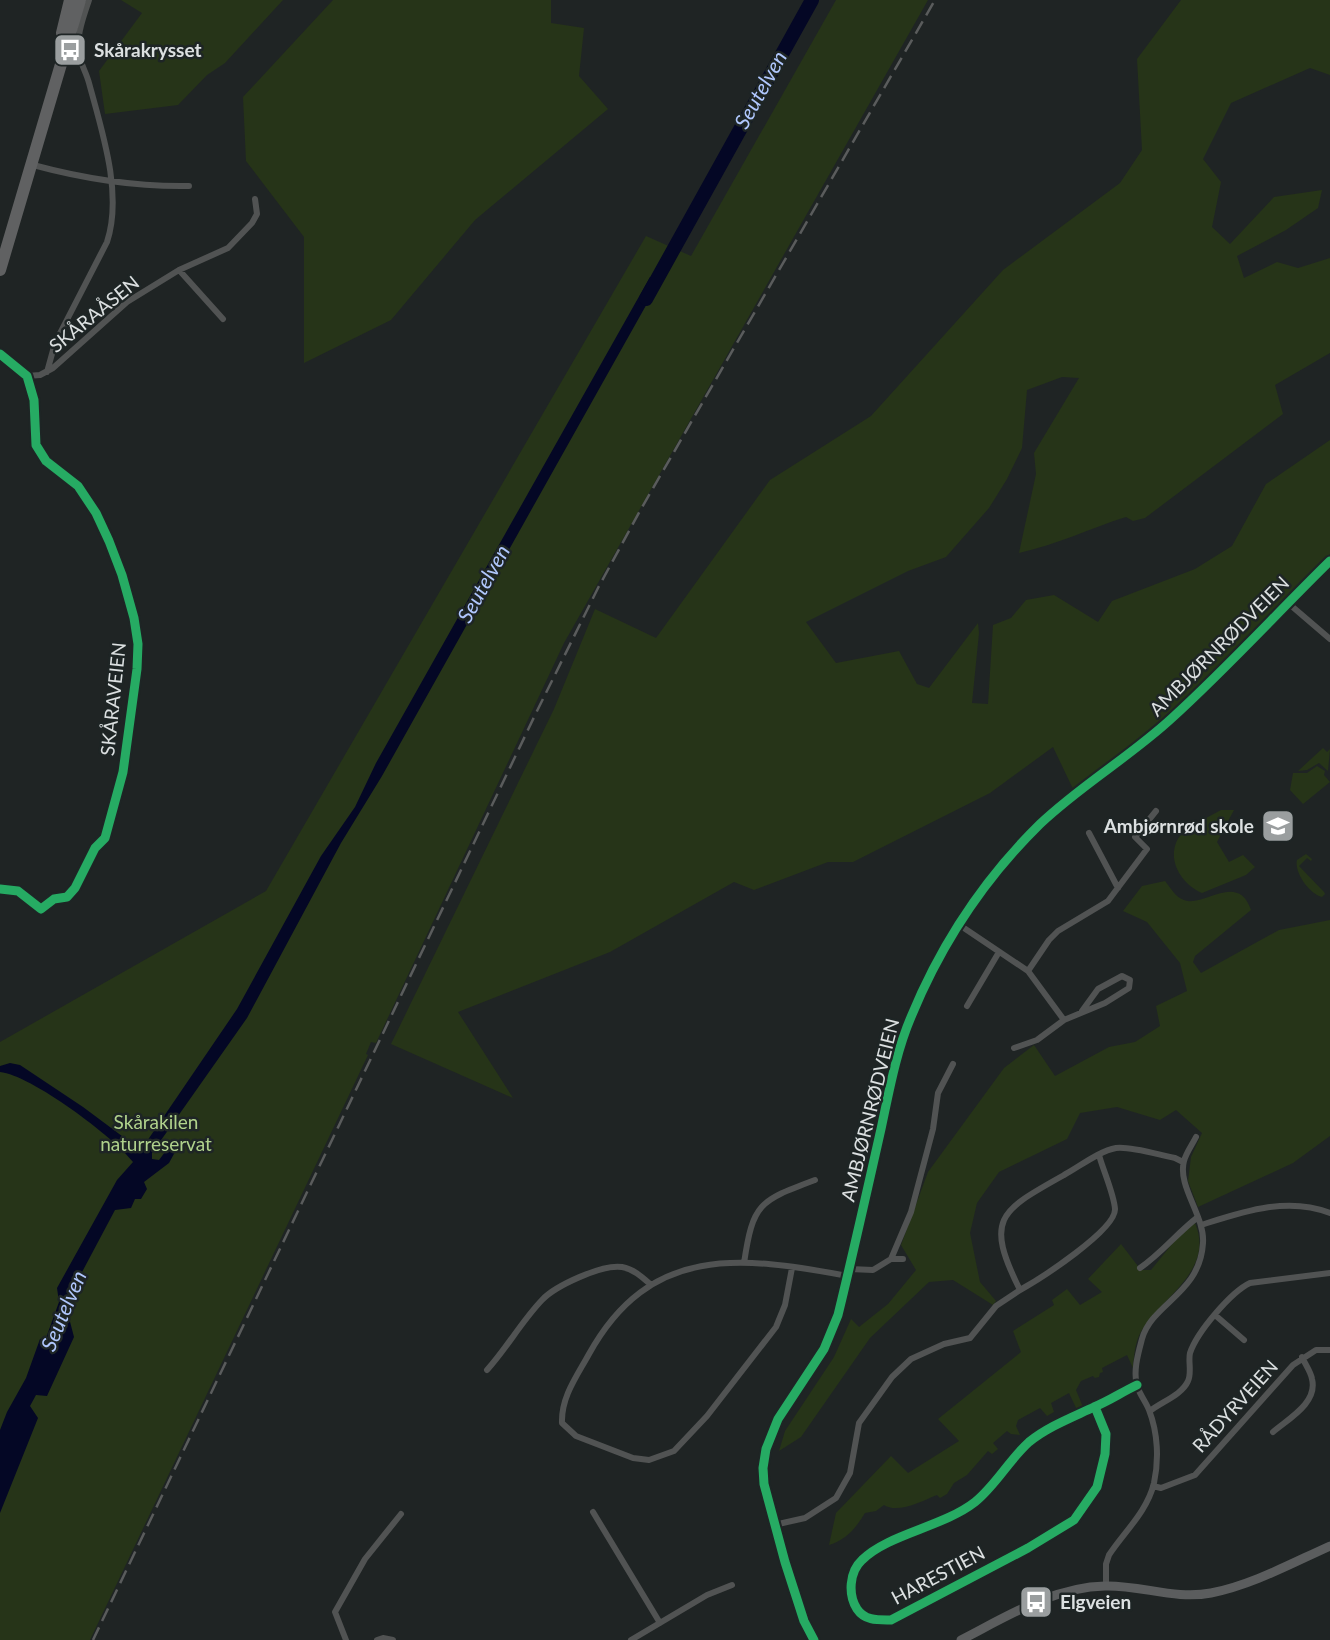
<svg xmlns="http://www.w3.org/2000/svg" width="1330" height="1640" viewBox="0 0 1330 1640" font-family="Lato,sans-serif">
  <rect width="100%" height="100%" fill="#1f2424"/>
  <path fill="#263418" d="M121,0h162l-58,63 -18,12 -29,30 -73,9 -6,-43 43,-58z
    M333,0h218v23l33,5 -5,48 29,33 -133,111 -84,100 -87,43v-126l-58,-76 -3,-64z
    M836,0h92l-364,643 -188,400 -5,-1 -5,12 2,1 -278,585h-90v-598l266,-151 380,-655 45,20z
    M1181,0h149v75l-20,-7 -79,35 -28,56 18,23 -9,45 18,17 44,-47 48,-7 -4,18 -32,22 -49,26 7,22 33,-16 21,6 32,-10v95l-55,32 8,29 -138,104 -12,3 -7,-4c-38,12 -67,27 -107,36l17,-79 -2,-21 45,-75 -17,-1 -35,13 -5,58 -15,31 -18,29 -43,49 -38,14 -102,51 30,41 63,-12 18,33 12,4 49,-65 1,10 -7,70 16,1 5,-79 18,-7 15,-18 28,-5 44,27 14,-21 83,-32 37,-23 34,-62 64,-44v114l-138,140 -118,97 -21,-44 -63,46 -137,69h-25l-74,28 -20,-8 -124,70 -152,60 55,86 -122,-54 163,-335 41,-100 61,29 114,-158 101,-64 132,-146 117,-87 22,-33 -5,-91z
    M1323,748l4,4 3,-3 -2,22 -9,-8 -12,7 -9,1z
    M1317,766l8,5 -1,4 6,7 -27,22 -13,-14 3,-17h14z
    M1221,810h13l-17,32 12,20 14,-7 12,12 -9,8 -44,18c-18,-8 -34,-29 -26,-50 2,-6 9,-13 14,-18h3z
    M1306,854l6,5 -1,2 -4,-3 -8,8 25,26 1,2 -3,3c-13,-3 -28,-25 -25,-37z
    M1165,881c5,6 11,17 19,19 19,8 54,-29 67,10l-56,46 -2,6 8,11 78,-43 51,-10v216l-37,27 -95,44 -10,-26 3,-24 11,-24 -26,-23 -16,10 -43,-13 -37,6 -13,26 -68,33 -22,31 -7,30 10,49 16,19 -3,4 -40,-25 -24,2 -59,56 -69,99 -22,14 6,-20 49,-74 17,-38 8,8 29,-23 28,-34 -15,-25 27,-73 76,-104 30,-23 21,31 54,-29 26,-5 25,-16 -4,-20 31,-15 -7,-28 -33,-41 -24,-11 19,-25z
    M1195,1223c20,47 -32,73 -53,107 -7,11 -8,25 -9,38l-6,-13 -25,13 1,4 -3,1 -1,4 -4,1 -2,-2 -12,5 -5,9 7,17 -6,3 -8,-17 -18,10 3,9 -7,4 -7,-8 -22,12 -2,6 4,9 -9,-1 -4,-3 -14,12 5,6 -6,5 -4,-3 -21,24 -13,8 -7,11 -7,4 -3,-3c-15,6 -39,19 -53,10l-8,6 -11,2c-9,15 -19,27 -36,32l7,-32 55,-57 17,17 51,-32 -21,-22 83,-67 -8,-21 41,-26 -2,-5 15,-11 13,16 22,-13 -14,-13 33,-35 20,26h10l30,-37z"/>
  <path fill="#040725" d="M650,277l8,7 -276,492 -41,67 -94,175 -95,135v6l7,1 9,-12 7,4 -6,11 -25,19 3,7 -6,10h-6l-4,9 -16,2 -34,64 -13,40 6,23 -27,59 -11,-1 -6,11 8,12 -38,95v-83l7,-18 19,-34 14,-39 6,-1 13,-36 -2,-14 60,-108 16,-18c-19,-25 -102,-87 -133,-90v-6l10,-3 10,2 63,42 55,41 5,-1 94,-138 84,-153 34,-49 21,-44z"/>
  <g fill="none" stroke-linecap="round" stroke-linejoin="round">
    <path stroke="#040725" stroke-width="14" d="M646,299l166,-299"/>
    <path stroke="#515353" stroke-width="6" d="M33,165c52,14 102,22 156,21
      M179,270l44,49
      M0,354l27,22 7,24 2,45 10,16 32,25 18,27 13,28 13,34 12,43 4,26 -1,25 -14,103 -18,66 -10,10 -20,40 -8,9 -13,2 -13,10 -23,-18 -18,-2
      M47,372l8,-29 52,-101c16,-48 -5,-111 -18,-159 -3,-12 -11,-23 -11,-36 0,-16 6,-32 11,-47
      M27,376l13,-1 13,-7 74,-66 52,-32 49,-22 24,-25 5,-9 -2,-15
      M1288,603l42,36
      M1089,833l29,55
      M958,924l70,47 36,49 41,-17 24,-15 1,-8 -8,-4 -24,13 -16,22
      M1028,971l21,-31 9,-9 50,-30 39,-52 -12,-12 21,-26
      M967,1006l32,-54
      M1014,1048l23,-8 27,-20
      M1099,1155c4,15 15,39 16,54 1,21 -75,70 -95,81 -36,-72 -20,-79 44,-115 15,-8 35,-24 52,-27 15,-2 43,7 59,10l8,4
      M1201,1225c41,-13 86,-29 129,-12
      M891,1259l20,-47 22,-83 5,-36 15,-29
      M744,1263c9,-60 15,-62 71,-83
      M792,1268l-7,37 -9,22 -69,89 -33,35 -25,9 -16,-2 -57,-22 -14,-13c-1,-26 15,-47 27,-69 61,-110 151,-98 259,-78
      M1140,1268c22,-15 37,-35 58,-51
      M850,1269l23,1 18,-11h12
      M1215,1315l29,25
      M487,1370c20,-22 34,-48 55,-70 13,-14 60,-36 80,-33 11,2 19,9 28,17
      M1095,1407l11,27 -1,20 -8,33 -23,33 -46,28 -137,72c-13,0 -26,1 -34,-11 -9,-14 -8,-37 5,-49 26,-26 81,-33 113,-58 21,-17 34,-42 54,-60 18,-15 44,-25 65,-35 15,-6 28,-15 43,-22
      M1150,1411c11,-9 32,-16 38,-30 4,-8 0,-20 2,-28 7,-21 41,-61 60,-70l80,-10
      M1273,1432c15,-13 45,-29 39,-53 -1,-7 -7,-15 -10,-22
      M1153,1486l8,2 34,-13 98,-110 23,-15h14
      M593,1512l67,111
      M774,1525l31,-7 31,-20 14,-25 9,-50 33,-46 19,-18 33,-15 26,-6 26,-32 24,-16
      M1106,1586v-22l3,-9c15,-23 38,-43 45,-72 5,-23 4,-50 -5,-73 -3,-8 -9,-15 -12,-24 -4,-15 1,-32 5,-47 10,-36 58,-45 61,-96 2,-27 -26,-57 -19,-82 2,-8 8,-16 12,-24
      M346,1640l-11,-28 30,-53 36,-45
      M377,1640l6,-2 10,2
      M631,1640l76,-45 25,-10"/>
    <path stroke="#5b5d5e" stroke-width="9" d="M814,1640l-10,-19 -19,-59 -21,-78 -1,-16 3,-19 12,-30 46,-70 14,-34c15,-61 29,-124 43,-186 8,-37 15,-77 30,-112 30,-73 73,-138 129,-193 41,-39 91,-68 132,-106 55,-50 105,-105 158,-157
      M961,1640c45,-23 92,-53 144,-54 36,-1 70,14 106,7 41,-8 81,-30 119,-47"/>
    <path stroke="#606162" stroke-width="12" d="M62,33l8,-33
      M0,270l80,-270"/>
    <path stroke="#5a5c5c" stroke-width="2.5" stroke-dasharray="14 7" stroke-linecap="butt" d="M93,1640l444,-929 61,-123 43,-79 294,-509"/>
    <defs>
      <path id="cycleway" d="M0,354l27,22 7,24 2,45 10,16 32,25 18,27 13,28 13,34 12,43 4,26 -1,25 -14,103 -18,66 -10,10 -20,40 -8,9 -13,2 -13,10 -23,-18 -18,-2
        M1095,1407l11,27 -1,20 -8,33 -23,33 -46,28 -137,72c-13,0 -26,1 -34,-11 -9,-14 -8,-37 5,-49 26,-26 81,-33 113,-58 21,-17 34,-42 54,-60 18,-15 44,-25 65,-35 15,-6 28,-15 43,-22
        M814,1640l-10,-19 -19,-59 -21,-78 -1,-16 3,-19 12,-30 46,-70 14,-34c15,-61 29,-124 43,-186 8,-37 15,-77 30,-112 30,-73 73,-138 129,-193 41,-39 91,-68 132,-106 55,-50 105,-105 158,-157"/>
    </defs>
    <use href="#cycleway" stroke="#1e2525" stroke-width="13"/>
    <use href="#cycleway" stroke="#26ab63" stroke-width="9"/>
  </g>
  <defs>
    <symbol id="bus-square" viewBox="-11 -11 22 22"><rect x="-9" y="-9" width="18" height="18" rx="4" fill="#9a9e9f" stroke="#1e2525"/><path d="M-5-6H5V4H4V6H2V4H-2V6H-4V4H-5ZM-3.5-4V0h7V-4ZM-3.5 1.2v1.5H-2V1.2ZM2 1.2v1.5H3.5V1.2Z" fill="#fff"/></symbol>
    <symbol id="school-square" viewBox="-11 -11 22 22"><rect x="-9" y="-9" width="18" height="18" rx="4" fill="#9a9e9f" stroke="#1e2525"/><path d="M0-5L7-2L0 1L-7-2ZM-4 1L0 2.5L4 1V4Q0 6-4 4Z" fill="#fff"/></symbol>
  </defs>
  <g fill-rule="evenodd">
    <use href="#bus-square" x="51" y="31" width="38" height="38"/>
    <use href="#school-square" x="1259" y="807" width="38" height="38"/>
    <use href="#bus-square" x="1017" y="1583" width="38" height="38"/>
  </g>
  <g text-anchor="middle" stroke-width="5" stroke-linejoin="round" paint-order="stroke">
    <g font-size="19" font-weight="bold" fill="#dce0e1" stroke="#1e2525" text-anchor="start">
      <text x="94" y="57">Skårakrysset</text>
      <text x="1254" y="833" text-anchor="end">Ambjørnrød skole</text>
      <text x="1060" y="1609">Elgveien</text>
    </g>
    <g font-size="19" fill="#dce0e1" stroke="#1e2525">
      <text transform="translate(94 314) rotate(-39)" y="7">SKÅRAÅSEN</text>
      <text transform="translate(1219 646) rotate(-45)" y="7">AMBJØRNRØDVEIEN</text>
      <text transform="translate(113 699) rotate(-84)" y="7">SKÅRAVEIEN</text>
      <text transform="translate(870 1110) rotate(-76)" y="7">AMBJØRNRØDVEIEN</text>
      <text transform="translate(1235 1406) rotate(-48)" y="7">RÅDYRVEIEN</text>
      <text transform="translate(938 1575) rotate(-28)" y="7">HARESTIEN</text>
    </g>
    <g font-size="19" fill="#b0d28c" stroke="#1e2525">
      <text x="156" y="1129">Skårakilen<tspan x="156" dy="22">naturreservat</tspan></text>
    </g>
    <g font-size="21" font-style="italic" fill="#b0c7fd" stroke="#1e2525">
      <text transform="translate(761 90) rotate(-61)" y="7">Seutelven</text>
      <text transform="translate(484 584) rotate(-61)" y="7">Seutelven</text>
      <text transform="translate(64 1311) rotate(-67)" y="7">Seutelven</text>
    </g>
  </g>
</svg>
